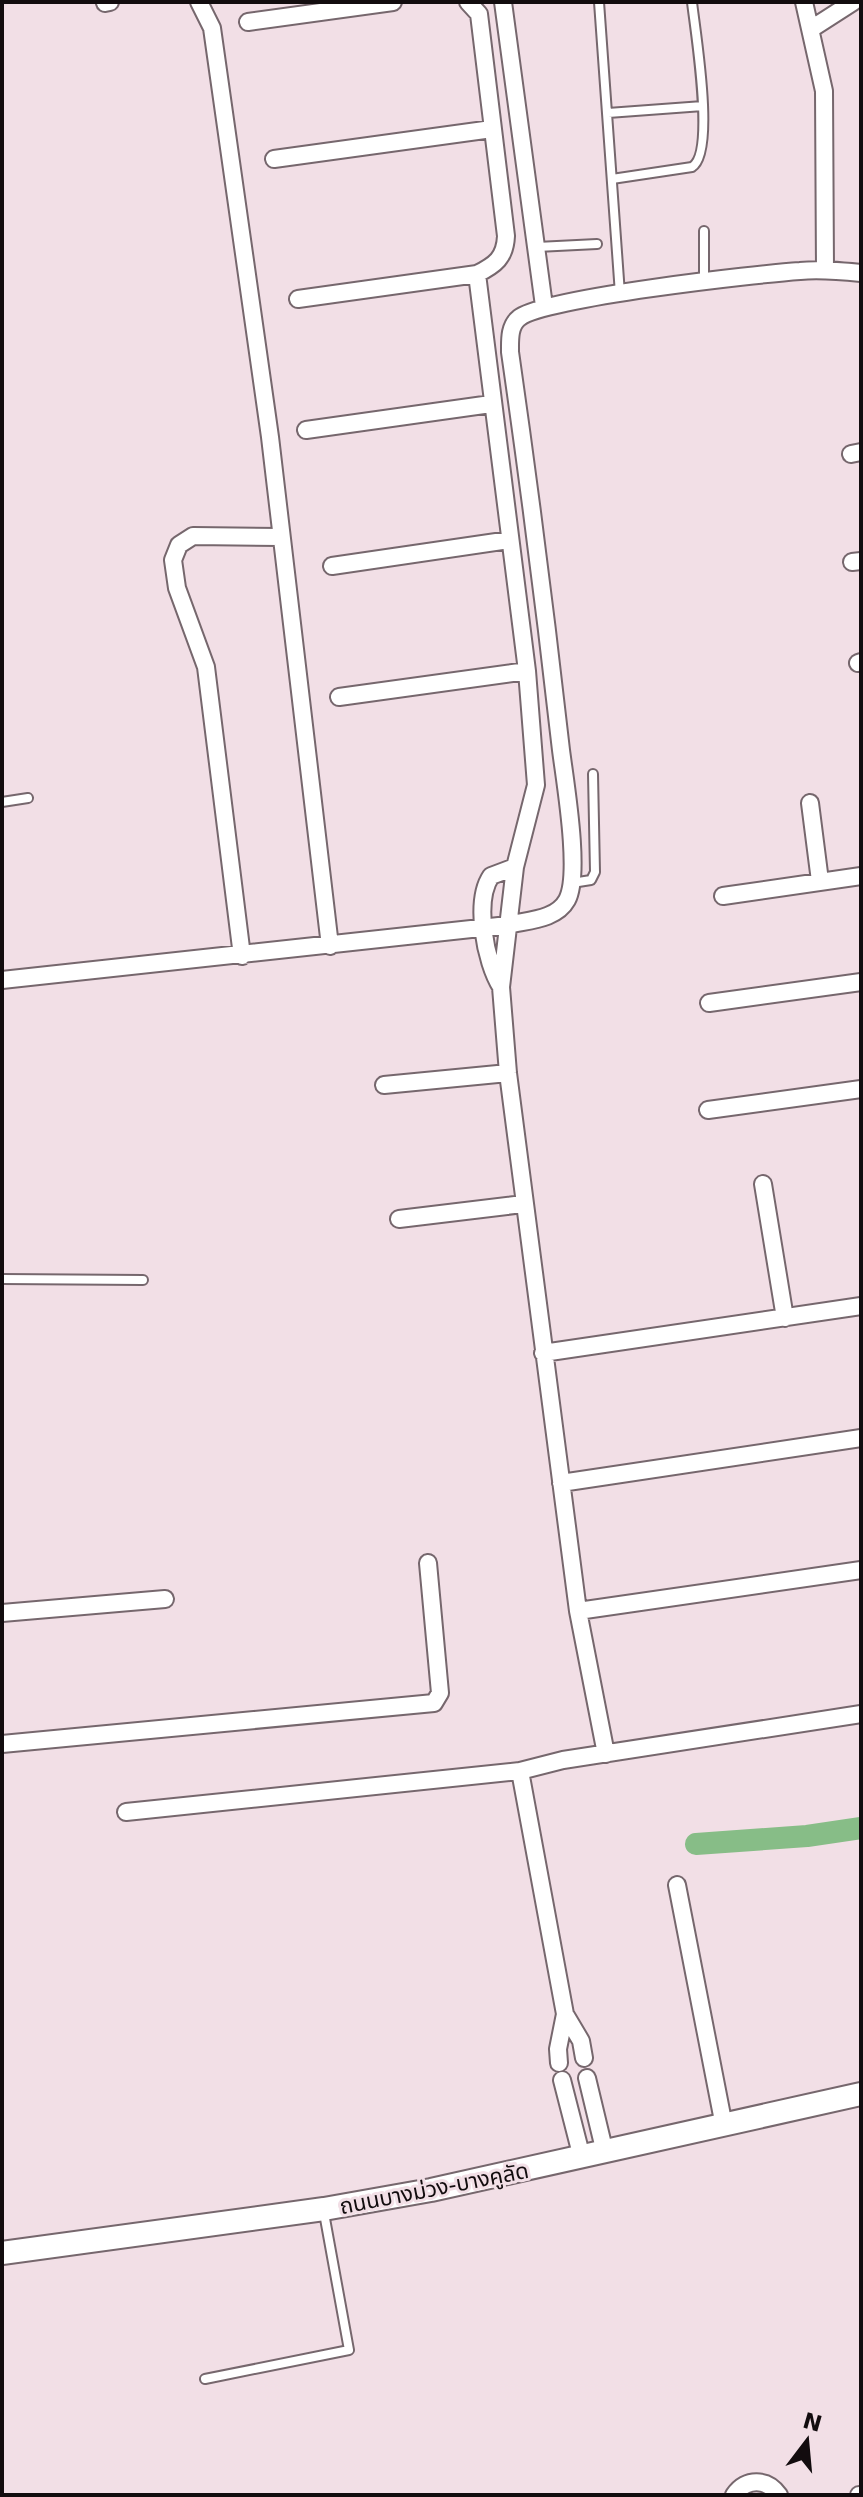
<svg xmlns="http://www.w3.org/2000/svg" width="863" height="2497" viewBox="0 0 863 2497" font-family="'DejaVu Sans','Noto Sans Thai',sans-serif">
  <rect width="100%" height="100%" fill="#f2dfe6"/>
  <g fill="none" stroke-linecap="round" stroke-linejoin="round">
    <path stroke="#87bd87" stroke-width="22" d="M696,1844l111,-8 54,-8"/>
    <defs>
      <path id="service" d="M599,2l21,292
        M608,113l95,-7
        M612,179l80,-12c24,-14 3,-137 0,-165
        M537,247l60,-3
        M704,283v-52
        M2,802l26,-4
        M572,883l19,-3 4,-8 -2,-98
        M2,1279l141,1
        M205,2379l144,-29 -25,-137"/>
      <path id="minor" d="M199,2l13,26 58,409 60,509
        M503,2l41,304
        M804,2l20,89 1,179
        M105,3l5,-1
        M248,22l145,-20
        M811,29l42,-27
        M274,159l218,-30
        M477,274l50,397 9,114 -21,82 -14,120 7,86 70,538 28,143
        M298,299l179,-25c18,-9 28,-16 29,-38l-27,-222 -11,-12
        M306,430l185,-26
        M851,454l10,-2
        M852,562l9,-1
        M332,566l178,-26
        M858,663l3,-1
        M339,697l188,-26
        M810,803l10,78
        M723,896l138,-20
        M242,956l-36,-289 -29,-79 -4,-28 6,-15 14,-9 87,1
        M2,980l506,-55c20,-5 48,-5 59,-25 14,-26 -2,-118 -6,-150 -15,-133 -32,-266 -51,-398 0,-12 -1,-26 9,-34 22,-20 239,-44 281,-47 21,-2 41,0 61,2
        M501,987c-16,-25 -27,-86 -10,-111l24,-9
        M709,1003l152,-21
        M384,1085l124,-12
        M708,1110l153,-21
        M763,1184l22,134
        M399,1219l124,-15
        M543,1353l318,-47
        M561,1483l300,-45
        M578,1611l283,-41
        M2,1613l163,-14
        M2,1744l432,-41 6,-10 -12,-130
        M126,1812l394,-41
        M677,1885l47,241
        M584,2058l-3,-17 -16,-27 -45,-243 43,-11 298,-46
        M559,2063l-1,-14 7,-35
        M587,2078l18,75
        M562,2080l20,78
        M734,2495c12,-17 33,-17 45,0
        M859,2495h2"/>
      <path id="tertiary" d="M2,2253l322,-44 107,-19 430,-96"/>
    </defs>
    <use href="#service" stroke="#76676d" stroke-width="12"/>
    <use href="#minor" stroke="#76676d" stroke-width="20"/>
    <use href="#tertiary" stroke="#76676d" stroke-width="26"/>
    <use href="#service" stroke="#fff" stroke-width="8"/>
    <use href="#minor" stroke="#fff" stroke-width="16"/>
    <use href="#tertiary" stroke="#fff" stroke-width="22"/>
  </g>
  <g text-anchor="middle" stroke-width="6" stroke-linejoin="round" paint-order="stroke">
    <g font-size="22" fill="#120c0e" stroke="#f2dfe6">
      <text transform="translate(434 2188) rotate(-11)" y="8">ถนนบางม่วง-บางคูลัด</text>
    </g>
  </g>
  <rect width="863" height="2497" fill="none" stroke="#120c0e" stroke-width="8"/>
  <g transform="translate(807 2441) rotate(16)" stroke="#f2dfe6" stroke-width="6" paint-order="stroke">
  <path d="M0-6L14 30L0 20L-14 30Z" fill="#120c0e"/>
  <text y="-12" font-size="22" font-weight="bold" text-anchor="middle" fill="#120c0e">N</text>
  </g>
</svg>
